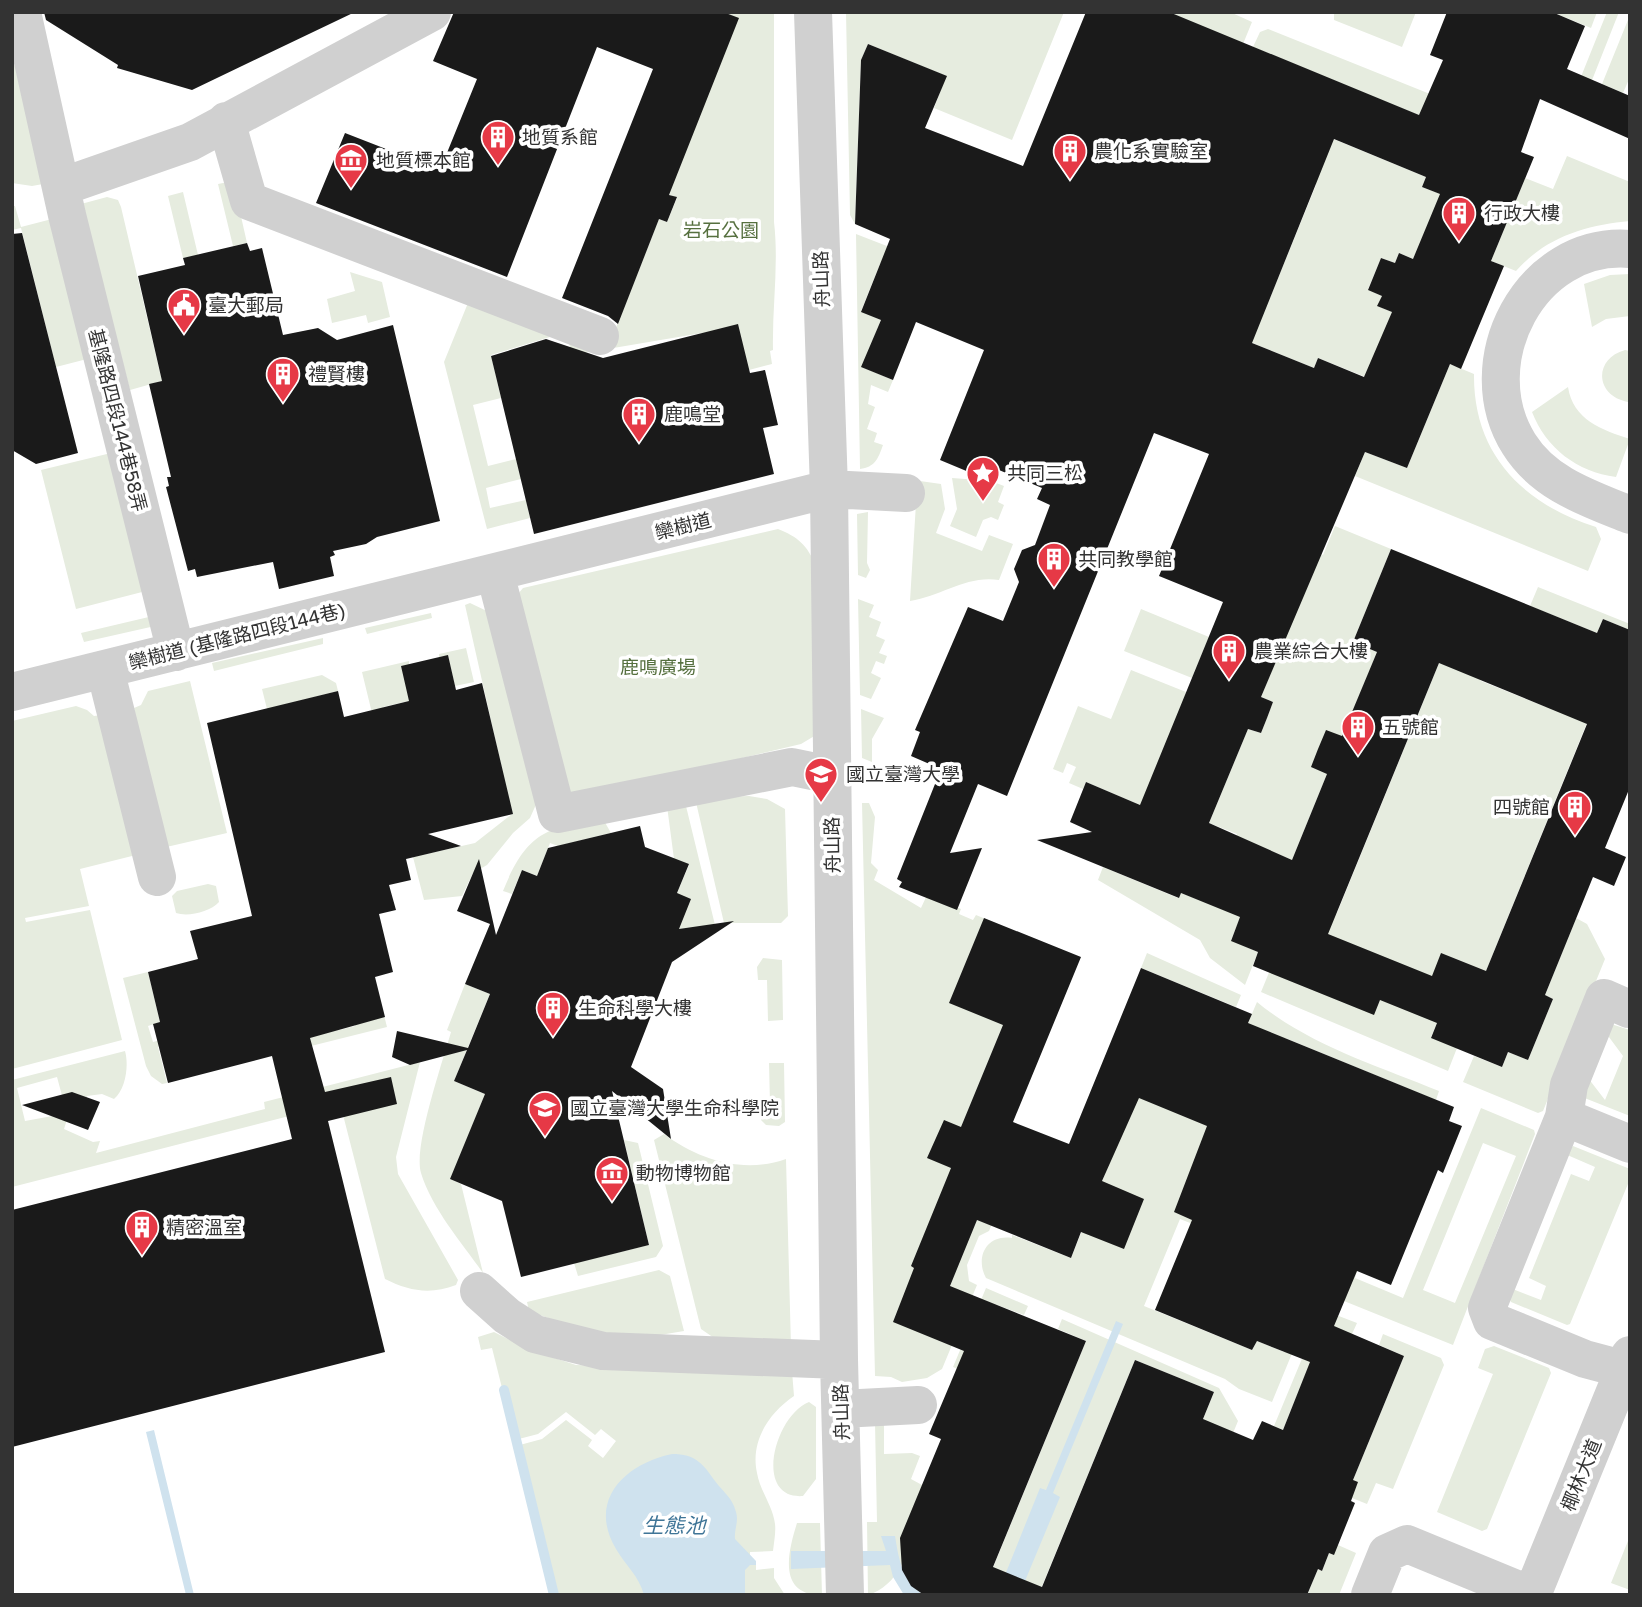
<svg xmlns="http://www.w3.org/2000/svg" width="1642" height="1607" viewBox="0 0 1642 1607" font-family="'Golos Text','Noto Sans TC',sans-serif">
  <rect width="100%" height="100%" fill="#fff"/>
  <path fill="#e6ecdf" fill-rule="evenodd" d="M723,12h51v210c5,43 -2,85 -1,128l-3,1 2,13 -23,6 -47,-37 -130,22 -5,-20 48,-5 44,-111 8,3 10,-24 -8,-3z
    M846,12h218l-52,128 -78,-32 12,-32 -78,-32 -7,16 -6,164 -5,-9z
    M1171,12h59l22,10 -9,22 -74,-28z
    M1334,12h82l-14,35 -68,-27z
    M1552,12h45l-6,16z
    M1607,12h12l-40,101 -11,-4z
    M1630,15v62l-7,16 -21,-9z
    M1268,29l167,67 -5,24 -177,-73 7,-15z
    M12,54l31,130 -11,2 -20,-3z
    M1297,124l129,53 -4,10 21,8 -30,64 -14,-6 -4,10 -14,-5 -13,31 14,7 -4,10 14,6 -24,66 -50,-20 -4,10 -160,-65 116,-5 46,-113z
    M1567,156l63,26v39c-44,4 -84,16 -114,50l-25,-10 34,-83 28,11z
    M233,181l14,62 -14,3 -15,-62z
    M183,192l15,63 -15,3 -15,-62z
    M107,197l11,3 3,7 41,174 -32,9 -49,-186z
    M12,206h3l6,21 31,-8 35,140 -31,8 -35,-139 -9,2z
    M856,234l36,14 -12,16 -19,47 20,9 -19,47 31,13 -5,12 -17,-7 -3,19 7,3 -8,22 10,4 -3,9 9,3c-5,14 -8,22 -23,24z
    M350,272l32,10 8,35 -22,6 -2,-8 -34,8 -5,-24 28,-8z
    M1630,274v42l-24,3 -14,8 -8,-43 26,-9z
    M470,298l93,35 -72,22 10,43 -28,7 15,61 28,-7 5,20 -35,9 4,20 36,-8 4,18 -43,11 -43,-167z
    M1625,350l5,1 -2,51c-33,-6 -35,-43 -3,-52z
    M1450,364l24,10c-1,80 49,130 122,153l5,12 -13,32 -233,-95 10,-24 42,16z
    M1568,387c5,33 34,43 62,52l-14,38c-39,-5 -70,-29 -84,-65z
    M111,453l35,138 -70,18 -35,-139z
    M952,478l39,3 13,5 -6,16 6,3 -6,15 -7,-3 -8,3 -7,17 -26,-11 7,-17z
    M920,481l21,3 4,25 -9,24 46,18 7,-16 24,9 -14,36c-33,-5 -57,16 -89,21l7,-114z
    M868,512l-1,51 3,7 -4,8 -8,-3 -1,-61z
    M1335,526l56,23 -38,93 24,10 -85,208 -24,-10 -37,90 27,12 -13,33 -35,-27 -10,-18 -102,-60 5,-13 75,31 3,-5 27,10 29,-69 -28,-11 39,-94 13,4 12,-31 -12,-5 59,-143 3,1z
    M778,529c20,8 29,16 37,35l1,171 -15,9 -226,54 -9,-5 -48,-199 5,-6z
    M1538,587l92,37v6l-27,-11 -6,14 -67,-27z
    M858,599l16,6 -5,12 12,5 -5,14 9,4 -6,13 8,3 -3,8 -8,-3 -5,12 10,5 -10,21 -11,-4z
    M470,603l21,10 47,187 -8,18 -17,15 -26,32 -14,8 -11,23 -38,4 -11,-43 62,-14 37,-29 -47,-209z
    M1141,609l68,28 -17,41 -68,-27z
    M431,613l1,5 -65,16 -2,-6z
    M153,616l2,10 -71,16 -3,-9z
    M323,638v6l-109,27 -2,-8z
    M1448,641l33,40 65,26 49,-4 -109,268 -49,52 -6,14 26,11 -9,23 -187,-79 14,-34 62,-45z
    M466,648l8,34 -19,4 -7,-30 -9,1v-3z
    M409,661v40l-26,6 8,32 -12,3 -17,-70z
    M1131,670l55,22 -36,132 -15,-21 -49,-21 -3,7 -14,-6 7,-16 -9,-4 -4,10 -10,-4 25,-63 33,13z
    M322,675l14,8 2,8 -71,18 -5,-20z
    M190,681l37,152 -65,15 -28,-140 7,-3 7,-14z
    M76,706l11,4 7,6 7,-1 35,140 -56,14 9,37 -64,12 1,4 64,-12 32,130 -110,29v-348z
    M861,709l23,9 -12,21v23l-10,-4z
    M749,796l18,3 18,10 3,107 -7,7h-57l-29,-125z
    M685,802l30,123 -43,20 5,-52 12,-28 -15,-6 -7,-53z
    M862,803h7l6,14 -4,46 7,7 -4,10 47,28 6,-13 34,14 -2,5 14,6 3,-5 65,27 -35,197 -3,59 -14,33 -10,5 -12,29 2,16 8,4 -35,84 -15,9 -25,4 -11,-5 -16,-1z
    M603,819l8,14 -53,13 -8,-3 -13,33 -15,-6 -10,24 -9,-3c23,-57 43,-65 100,-72z
    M208,884l8,2 3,16c-9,10 -31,15 -43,11l-4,-17 5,-5z
    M1576,918l11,6 18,35 -62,152 -5,2 -75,-31 11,-26 28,11 6,-15 20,8 25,-61 -8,-4z
    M1147,953l94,42 -5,12 -95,-39z
    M763,958l19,2 1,60 -15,1 -1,-41h-9l-1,-13z
    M295,969l45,61 15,-4v-4l29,-7 3,12 -112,28z
    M148,972l12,50 -12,4 5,16 11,-3 -6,8 9,36 -5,1 -11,-8 -5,-10 -23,-88z
    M465,984l25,10 -36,87 31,13 -34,85 10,5 22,89c-21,-30 -51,-64 -62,-100 -8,-26 22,-112 30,-141l-4,-2z
    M1175,1001l70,29 12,-28c52,43 121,64 182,89l-3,9 -151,-62 -46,112 118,121 -2,7 48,20 78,-190 53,22 1,4 -82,211 -109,-44 6,-15 -170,-67 -36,87 108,44 5,-9 27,11 19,-46 4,11 -35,85 -33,-13 -14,-10 -239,-101c-11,-20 0,-44 26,-40v-3l59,23zM1483,1143l33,13 -61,147 -32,-13z
    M1611,1024l19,6v86l-48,-19 3,-23 20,26 18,-44 -20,-27z
    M125,1051c4,14 1,38 -11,48l-12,-5 -15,2 -2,7h-21l-7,-26 -40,11 8,33 44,-8 -5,16 29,13 7,-1 -4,12 169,-44 -1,-7 156,-40 -24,95 2,17 60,106 -2,5c-26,10 -47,6 -71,-6l-45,-176 -328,84v-107z
    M769,1063h15l1,59 -6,4 -13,-1 -5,-5v-15l9,-1z
    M664,1134c35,26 79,40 122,25l5,188 -74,-7 -16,-11 -47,-189z
    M624,1140l14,3 25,103 -7,11 -78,19 -4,-13 75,-18z
    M1573,1146l57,23v10l-60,145 -3,1 -56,-23 -3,-7 2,-7 31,12 5,-14 -17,-8 42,-104 18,7 6,-14 -30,-13z
    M659,1270l11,6 14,55 -24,4 -71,-2 -60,-22 -2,-9z
    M986,1288l42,18 -4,9 -27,-10 -29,68 -15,-6z
    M1331,1313l26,10 -5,11 -26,-10 -43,106 -9,-4 44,-106z
    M1062,1319l157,69 19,33 -33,80 -30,-12 39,-97 -79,-32 -95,231 -48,-21 94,-229 -28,-12z
    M494,1332l36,18 46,15 216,6 2,25c-25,17 -44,45 -37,77 3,18 16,33 18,51 1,8 -1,18 -2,27l-23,1v12l6,1v5l18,-2v10l11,17h-232l-37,-149 26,-7 24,-19 26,20 -4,6 15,12 13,-17 -15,-12 -6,6 -29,-23 -28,22 -23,6 -23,-92 -11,2 -3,-13z
    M1383,1334l58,24 3,7 -51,124 -17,-6 -9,21 -15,-6 1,-18 51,-124 -25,-11z
    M1494,1346l55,22 2,5 -64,156 -5,2 -45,-19 56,-138 -15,-6 7,-19z
    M809,1402l7,5v72l-13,17c-50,4 -29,-80 6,-94z
    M884,1422v32l28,-1 8,3 -9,23 11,6c-9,38 -10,96 -54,110l-1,-73h10l-2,-99z
    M797,1523h23l2,72c-45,0 -34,-43 -25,-72z
    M1630,1536v54l-19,-7z
    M1338,1545l18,8 -17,42h-32l11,-26 4,2 7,-18z"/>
  <path fill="#cfe2ee" d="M1116,1321l7,3 -70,169 7,4 -40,96 -17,-13 37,-92 6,2z
    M154,1430l40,165h-8l-40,-163z
    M672,1454c24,0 31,10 43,27 9,12 17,16 21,31 3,9 -2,18 -1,27l21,22v4h-6l-5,5v25h-101c-5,-19 -18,-29 -28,-46 -29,-49 9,-85 56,-95z
    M881,1536h14c4,24 7,45 29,59h-20l-11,-18 -3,-12 -99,4v-18h95z"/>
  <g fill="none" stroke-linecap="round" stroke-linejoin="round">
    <path stroke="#cfe2ee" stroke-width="10" d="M504,1390l50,205"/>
  </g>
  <path fill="#1a1a1a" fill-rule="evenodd" d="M44,12h311l-163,78 -75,-22 1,-3 -72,-45z
    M454,12h269l16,6 -70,177 8,2 -10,25 -8,-3 -41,105 -10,-8 -46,-18 91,-229 -56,-22 -90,230 -191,-74 29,-70 95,37 37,-91 -44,-18z
    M1086,12h83l250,103 24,-55 -13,-5 17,-43h105l33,14 -18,43 63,27v43l-90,-40 -19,53 13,5 -43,104 13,5 -43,103 -11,-5 -43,104 -42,-16 -104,245 12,5 -6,16 -6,15 -13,-4 -39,94 83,37 35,-86 -16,-7 7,-18 8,-19 16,6 35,-84 -24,-10 38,-93 206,84 6,-14 27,11v157l-25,61 21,9 -12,29 -21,-9 -48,118 8,4 -25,61 -20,-8 -6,15 -71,-29 6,-15 -57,-23 -6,15 -121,-49 5,-14 -27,-11 9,-24 -59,-24 -2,5 -142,-58 55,-8 -22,-10 16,-40 54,23 83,-203 -64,-26 50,-122 -55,-21 -147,363 -29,-12 -28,69 32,-5 -25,62 -58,-23 3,-5 -5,-3 44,-110 -30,-13 9,-24 -5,-2 53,-123 35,14 16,-39 -5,-13 8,-19 13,-5 15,-40 -13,-6 5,-11 -62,-26 -4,13 -36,-15 44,-110 -68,-28 -23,58 -32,-13 20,-47 -20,-8 29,-73 -35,-15 6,-164 7,-16 79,32 -22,52 98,38zM1334,139l92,38 -4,10 18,7 -27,65 -14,-6 -4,10 -14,-5 -13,32 14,6 -5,10 15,6 -28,65 -46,-19 -4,10 -62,-25zM1439,663l148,61 -101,247 -45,-18 -9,23 -104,-42z
    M22,233l56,220 -42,11 -24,-14v-216z
    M247,243l3,8 12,-3 21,87 35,-7 19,12 56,-15 47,196 -63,16 -11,7 -33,7 2,4 -5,2 4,19 -55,13 -6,-27 -76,15 -2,-8 -7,2 -22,-84 3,-1 -2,-9h4l-22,-93 13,-3 -24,-105 47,-11 -2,-7z
    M738,324l12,49 15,-3 13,55 -15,3 11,46 -240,60 -43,-178 55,-17 57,19z
    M448,655l8,35 26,-7 31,131 -85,20 33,12 -55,13 5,21 -22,5 7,25 -17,4 14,58 -18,5 10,40 -75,21 15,54 66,-15 6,27 -69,17 57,231 -373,95v-237l280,-71 -20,-83 -104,27 -15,-59 7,-2 -12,-50 50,-13 -8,-28 62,-15 -45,-193 131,-32 6,26 65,-16 -8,-35z
    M640,826l5,21 44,17 -12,29 14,6 -12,30 55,-8 -62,41 -41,105 32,22 8,50 -59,-48 37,154 -128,32 -19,-76 -52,-22 35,-85 -31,-13 13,-31 -57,15 -18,-8 5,-26 71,17 22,-54 -25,-10 25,-60 -33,-13 22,-52 17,76 26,-65 15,6 11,-28z
    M984,918l97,39 -68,165 56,22 72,-176 111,46 -4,9 206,84 -5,14 13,5 -19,47 -5,-3 -47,115 -34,-14 -23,55 70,30 -51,124 5,2 -7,19 4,2 -21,52 -5,-2 -7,18 -4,-2 -11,26h-383l-13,-9 -9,-16 -2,-32 41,-99 -12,-5 35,-83 -71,-29 21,-54 -3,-2 40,-98 -24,-10 17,-38 17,7 42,-102 -54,-22zM1139,1098l68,28 -33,86 18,8 -37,90 97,40 5,-9 53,21 -27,68 -21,-9 -9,19 -50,-21 11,-27 -79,-32 -93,227 -49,-20 93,-226 -136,-55 27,-66 94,38 10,-26 43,17 20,-50 -42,-18z
    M72,1092l28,10 -12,28 -66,-25z"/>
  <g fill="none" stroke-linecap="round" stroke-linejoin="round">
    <path stroke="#d0d0d0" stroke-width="38" d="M22,12l45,203 109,437
      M813,12l16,477 10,871 6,235
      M226,121l23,80 351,135
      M61,187l129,-45 242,-130
      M1630,249c-100,-8 -162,114 -111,195 25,40 69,54 111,71
      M495,573l62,241 235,-47 39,8
      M105,669l52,208
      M12,692l817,-203 77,4
      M1629,1009l-25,-11 -35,87 -5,32 -77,191 5,13 93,38 45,12
      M1564,1117l66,27
      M479,1291l28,25 28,18 68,17 236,9
      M841,1409l77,-4
      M1370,1595l17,-42 20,-9 124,51
      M1532,1595l98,-240"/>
  </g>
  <defs>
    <symbol id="building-pin" viewBox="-11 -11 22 30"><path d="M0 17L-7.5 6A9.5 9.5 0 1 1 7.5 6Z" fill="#e63946" stroke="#fff"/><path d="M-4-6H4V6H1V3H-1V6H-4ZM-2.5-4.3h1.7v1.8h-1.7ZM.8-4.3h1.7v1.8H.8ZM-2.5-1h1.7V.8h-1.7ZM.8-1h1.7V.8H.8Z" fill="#fff"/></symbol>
    <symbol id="museum-pin" viewBox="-11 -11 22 30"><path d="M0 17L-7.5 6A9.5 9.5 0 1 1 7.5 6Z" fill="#e63946" stroke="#fff"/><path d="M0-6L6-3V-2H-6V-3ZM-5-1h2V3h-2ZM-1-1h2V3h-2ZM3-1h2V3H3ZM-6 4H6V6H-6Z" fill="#fff"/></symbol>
    <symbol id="civic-pin" viewBox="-11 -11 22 30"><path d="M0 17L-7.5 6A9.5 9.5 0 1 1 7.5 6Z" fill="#e63946" stroke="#fff"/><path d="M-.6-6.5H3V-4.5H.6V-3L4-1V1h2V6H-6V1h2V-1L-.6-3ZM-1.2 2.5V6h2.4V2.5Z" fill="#fff"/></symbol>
    <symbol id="sight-pin" viewBox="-11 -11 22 30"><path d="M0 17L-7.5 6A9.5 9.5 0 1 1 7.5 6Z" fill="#e63946" stroke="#fff"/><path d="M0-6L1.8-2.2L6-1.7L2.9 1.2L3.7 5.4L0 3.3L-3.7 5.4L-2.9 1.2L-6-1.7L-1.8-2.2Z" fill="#fff"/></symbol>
    <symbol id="university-pin" viewBox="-11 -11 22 30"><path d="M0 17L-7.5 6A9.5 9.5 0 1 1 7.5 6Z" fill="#e63946" stroke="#fff"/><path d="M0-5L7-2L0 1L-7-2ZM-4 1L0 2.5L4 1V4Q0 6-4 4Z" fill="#fff"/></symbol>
  </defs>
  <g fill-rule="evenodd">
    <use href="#building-pin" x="479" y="118" width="38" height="52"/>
    <use href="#building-pin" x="1051" y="132" width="38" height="52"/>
    <use href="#museum-pin" x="332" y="141" width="38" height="52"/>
    <use href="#building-pin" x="1440" y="194" width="38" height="52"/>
    <use href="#civic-pin" x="165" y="286" width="38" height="52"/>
    <use href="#building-pin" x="264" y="355" width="38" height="52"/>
    <use href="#building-pin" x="620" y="395" width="38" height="52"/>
    <use href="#sight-pin" x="964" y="454" width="38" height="52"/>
    <use href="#building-pin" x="1035" y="540" width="38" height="52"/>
    <use href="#building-pin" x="1210" y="632" width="38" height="52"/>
    <use href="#building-pin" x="1339" y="708" width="38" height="52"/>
    <use href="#university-pin" x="802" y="755" width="38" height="52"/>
    <use href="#building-pin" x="1556" y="788" width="38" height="52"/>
    <use href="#building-pin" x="534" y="989" width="38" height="52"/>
    <use href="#university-pin" x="526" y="1089" width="38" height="52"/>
    <use href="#museum-pin" x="593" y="1154" width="38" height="52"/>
    <use href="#building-pin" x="123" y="1208" width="38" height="52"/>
  </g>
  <g text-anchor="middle" stroke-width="7" stroke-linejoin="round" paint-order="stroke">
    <g font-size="19" fill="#333" stroke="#fff" text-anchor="start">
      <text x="522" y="144">地質系館</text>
      <text x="1094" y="158">農化系實驗室</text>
      <text x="376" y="167">地質標本館</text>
      <text x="1484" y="220">行政大樓</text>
      <text x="208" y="312">臺大郵局</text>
      <text x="308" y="381">禮賢樓</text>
      <text x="664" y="421">鹿鳴堂</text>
      <text x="1007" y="480">共同三松</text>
      <text x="1078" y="566">共同教學館</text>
      <text x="1254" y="658">農業綜合大樓</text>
      <text x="1382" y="734">五號館</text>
      <text x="846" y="781">國立臺灣大學</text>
      <text x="1550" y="814" text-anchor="end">四號館</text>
      <text x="578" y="1015">生命科學大樓</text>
      <text x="570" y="1115">國立臺灣大學生命科學院</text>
      <text x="636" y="1180">動物博物館</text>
      <text x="166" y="1234">精密溫室</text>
    </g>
    <g font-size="19" fill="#56703f" stroke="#fff">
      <text x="721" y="237">岩石公園</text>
      <text x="658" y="674">鹿鳴廣場</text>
    </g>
    <g font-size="19" fill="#333" stroke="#fff">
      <text transform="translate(821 279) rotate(-92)" y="7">舟山路</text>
      <text transform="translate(118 420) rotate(76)" y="7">基隆路四段144巷58弄</text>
      <text transform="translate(683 526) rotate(-14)" y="7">欒樹道</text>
      <text transform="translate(237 636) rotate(-14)" y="7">欒樹道 (基隆路四段144巷)</text>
      <text transform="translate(832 845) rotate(-91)" y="7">舟山路</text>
      <text transform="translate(841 1412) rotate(-92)" y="7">舟山路</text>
      <text transform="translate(1581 1475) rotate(-68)" y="7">椰林大道</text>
    </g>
    <g font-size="21" font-style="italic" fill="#3f7597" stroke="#fff">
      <text x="674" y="1533">生態池</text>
    </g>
  </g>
  <rect width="1642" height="1607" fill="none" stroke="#333333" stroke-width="28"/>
</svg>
